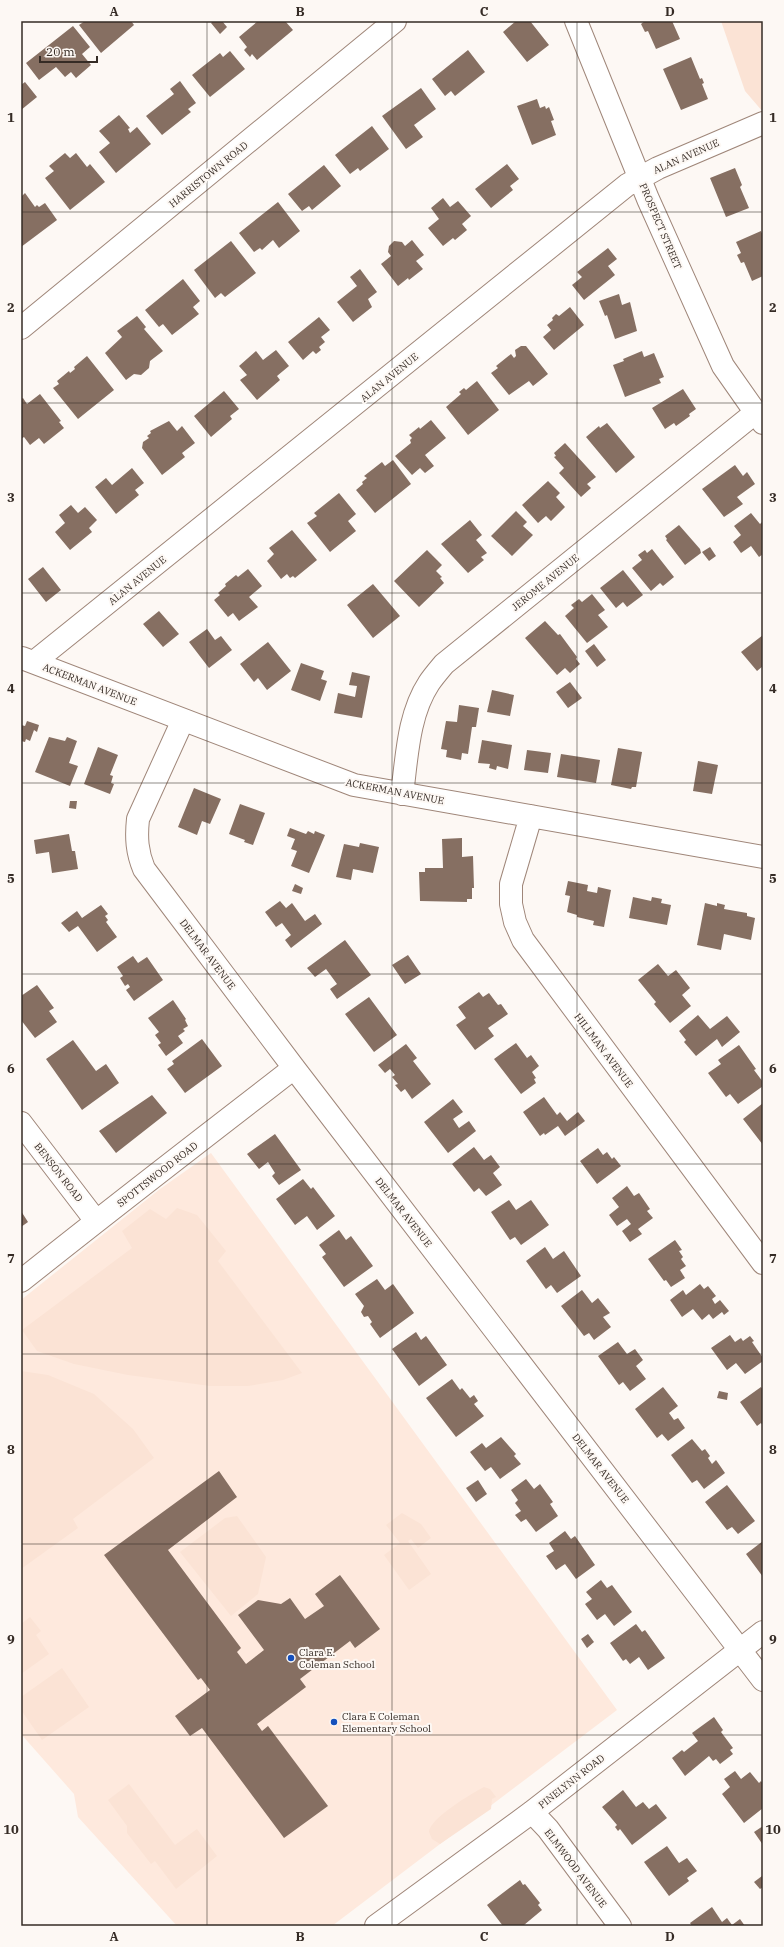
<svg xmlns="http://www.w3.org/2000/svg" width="784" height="1947" viewBox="0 0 784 1947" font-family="'IBM Plex Serif',serif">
  <rect width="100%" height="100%" fill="#fdf8f4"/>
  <path fill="#fee9dd" d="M211,1153l406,557 -285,216h-155l-99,-109 -4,-23 -53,-60v-434l139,-111z"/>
  <path fill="#fbe3d5" d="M721,21h42v91l-18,-21z
    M177,1208l20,7 29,36 -8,10 84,112 -19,7 -35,6h-38l-82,-11 -54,-11 -37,-13 -15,-21 110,-82 -10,-17 28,-22 16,10z
    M21,1371l27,4 46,19 39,35 21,29 -81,61 5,9 -57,41z
    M402,1513l19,11 10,14 -13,10 -7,-9 -3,2 23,33 -22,16 -25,-35 16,-12 -14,-18z
    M237,1516l29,41 -8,37 -27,22 -51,-64 45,-34z
    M30,1617l11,14 -5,4 13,19 -28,20v-50z
    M62,1668l27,39 -47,33 -21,-30v-13z
    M129,1784l46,61 22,-16 20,27 -41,33 -21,-28 -4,3 -24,-31v-7l-19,-26z
    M484,1787l6,2 6,8 -4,2 -1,10 -51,35 -8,-5 -3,-7c1,-14 42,-38 55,-45z"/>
  <path fill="#866f62" d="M85,21h46l3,4 -33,28 -22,-28z
    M213,21h9l5,6 -7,7 -9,-11z
    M258,21h27l8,9 -36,30 -5,-6 -2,3 -6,-7 3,-3 -8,-10z
    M516,21h14l19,24 -22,17 -24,-30z
    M645,21h27l8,18 -24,10 -8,-18 -3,1 -4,-8z
    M73,26l17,21 -8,7 9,11 -15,13 -5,-6 -6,5 -9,-10 -17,13 -13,-17z
    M468,50l17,22 -30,24 -4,-5 -6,5 -13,-17z
    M230,51l15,18 -35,28 -18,-22 28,-22 3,4z
    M691,57l9,22 2,-1 2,5 -2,1 6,15 -27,11 -18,-41z
    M180,81l16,22 -8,6 3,3 -29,23 -16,-19 28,-22 -4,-5z
    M25,82l12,15 -16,13v-25z
    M421,88l15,21 -22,16 9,12 -17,12 -24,-33z
    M537,99l3,9 5,-2 1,3 3,-2 5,13 -3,1 5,14 -24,10 -15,-39z
    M119,115l11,13 -2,1 2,4 7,-6 14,17 -35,29 -17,-21 11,-9 -11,-12z
    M372,126l17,23 -29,22 -2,-3 -8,6 -15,-19z
    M65,153l5,5 6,-5 11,14 3,-3 15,18 -35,28 -25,-32 9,-7 -5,-5z
    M507,164l12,15 -9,7 3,4 -22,18 -16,-19z
    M324,165l17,21 -29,24 -3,-4 -7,5 -14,-17z
    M735,168l7,17 -2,2 9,21 -23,9 -16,-39z
    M25,193l10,14 2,-2 2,2 6,-4 12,17 -36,27v-50z
    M443,198l7,9 8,-6 13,15 -9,8 5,6 -12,10 -2,-2 -10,8 -15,-18 11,-9 -8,-11z
    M278,202l22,29 -21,17 -6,-8 -11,10 -2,-2 -6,4 -15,-19z
    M761,231l2,5v40l-11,5 -8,-19 -3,1 -4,-8 4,-2 -5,-11z
    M412,240l12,15 -8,6 7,8 -14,11 -1,-2 -10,8 -17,-22 10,-8 -3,-4 1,-6 5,-5 8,1 3,4z
    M231,241l25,32 -31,24 -4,-4 -6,5 -21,-28z
    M608,248l9,11 -9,7 7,9 -31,25 -12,-15 10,-8 -5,-5z
    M360,269l17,23 -9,7 4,8 -19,15 -16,-20 20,-16 -7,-9z
    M183,279l17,22 -7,6 6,7 -27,21 -9,-11 -4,3 -14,-17z
    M619,294l3,11 8,-3 7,29 -22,8 -8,-24 -2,1 -6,-15z
    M570,307l14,18 -30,25 -11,-13 8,-7 -4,-5 6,-5 -1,-2 4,-4 3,2z
    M137,316l9,11 -2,2 19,22 -13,10 -1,7 -8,7 -7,-1 -8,6 -21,-27 17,-16 -5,-6z
    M319,317l11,13 -9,7 4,5 -6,5 2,3 -5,4 -3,-3 -10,9 -15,-18z
    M521,346h5l22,28 -15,12 -4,-5 -20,14 -18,-22 7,-5 -2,-2 15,-12 3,4 2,-2 -1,-6z
    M276,350l13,16 -12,10 3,4 -23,20 -17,-20 7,-5 -8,-9 17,-15 7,9z
    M642,351l2,6 10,-4 10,24 -5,2 2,4 -36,14 -12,-32 11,-4 -1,-2z
    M87,356l27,34 -36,29 -25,-31 6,-4 -2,-3 12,-10 1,2 5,-4 -1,-2z
    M477,381l22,29 -31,25 -22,-28 15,-13 -2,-2 5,-4 2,2z
    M683,389l13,20 -7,5 1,2 -14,10 -2,-3 -9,6 -13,-21z
    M224,391l15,18 -9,7 2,3 -21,18 -17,-21z
    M40,394l21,27 -2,1 5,6 -20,16 -5,-6 -9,7 -6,-8 -3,2v-40l2,-1 4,6z
    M431,420l15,18 -21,17 9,11 -9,7 -5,-5 -8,7 -17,-19 16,-13 -1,-3 2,-2 -3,-3 10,-8 1,2z
    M169,421l8,10 5,-5 13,17 -13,10 3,4 -23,18 -20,-27 1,-6 6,-4 -2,-2 4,-3 -1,-2z
    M607,423l28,34 -19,16 -30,-36 13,-11 1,2z
    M565,443l31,34 -9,7 4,4 -10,9 -22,-24 5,-5 -10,-11 2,-1 -2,-3z
    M393,460l18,24 -36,29 -19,-23 7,-6 -1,-2 5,-4 -3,-2 18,-14 3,4z
    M735,465l8,11 4,-4 8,12 -18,13 6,7 -19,13 -22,-28z
    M132,468l12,15 -9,7 4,5 -23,19 -21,-27 11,-9 6,7z
    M548,481l12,12 -4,4 9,10 -14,14 -5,-5 -8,7 -16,-18z
    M339,493l17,21 -8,7 8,10 -26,21 -23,-29 10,-7 -3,-3z
    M71,505l7,8 7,-6 12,13 -8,8 3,4 -22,18 -15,-18 10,-9 -6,-8z
    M516,511l11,11 -4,4 10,9 -21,21 -21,-20z
    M751,513l9,11 3,-3v33l-4,3 -8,-11 -10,7 -8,-11 8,-7 -7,-9z
    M470,520l12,15 -6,5 11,13 -6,4 3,3 -16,13 -27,-29z
    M679,525l21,24 1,4 -16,12 -19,-25 1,-1 -2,-3z
    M292,530l25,30 -22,18 -2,-2 -3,2 -3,-4 -6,5 -14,-18 7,-7 -5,-6z
    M710,547l6,9 -7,5 -7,-9z
    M652,549l22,28 -11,9 -3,-3 -9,8 -19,-23 10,-8 -4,-5 7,-5 2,3z
    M427,550l15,15 -6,6 6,6 -2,1 4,5 -25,24 -25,-26z
    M43,567l18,23 -15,12 -18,-23z
    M248,569l14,17 -13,11 9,10 -19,14 -6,-8 -5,4 -14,-17 6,-5 -2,-2 8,-7 -1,-2 11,-9 2,2z
    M623,570l20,25 -16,12 -4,-5 -7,6 -16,-20z
    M373,584l27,32 -27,22 -26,-33z
    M592,594l13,16 -7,5 10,12 -21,16 -22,-27 9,-8 -3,-3 8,-6 3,3z
    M159,611l20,23 -16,13 -20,-23z
    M545,621l13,14 2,-1 17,23 -1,2 4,5 -10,9 -5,-5 -8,7 -32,-37z
    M207,629l8,11 6,-4 11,14 -23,18 -20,-26z
    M763,635v31l-6,5 -16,-19z
    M268,642l23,29 -24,19 -9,-12 -4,4 -14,-18z
    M594,644l12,16 -9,7 -12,-16z
    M301,663l23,8 -3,8 6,2 -7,20 -29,-11z
    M352,672l18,4 -8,42 -28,-5 4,-20 17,4 2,-11 -8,-1z
    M570,682l12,16 -14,10 -12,-16z
    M492,690l22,5 -4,21 -23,-4z
    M459,705l20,3 -3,19h-4l-4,27 -6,-1 -1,7 -15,-3 1,-7 -6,-1 5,-28 11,1z
    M27,721l12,4 -2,7 -3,-2 -4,11 -4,-2 -1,3 -4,-1v-16l4,1z
    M49,737l16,4 2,-4 10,4 -8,22 9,3 -8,20 -35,-14z
    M482,740l30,5 -4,24 -11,-3 -1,4 -7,-2 1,-4 -12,-1z
    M98,747l20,8 -8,20 3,1 -2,7 3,1 -4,10 -26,-10z
    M618,748l24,4 -6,35h-4l-1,2 -20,-4z
    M527,750l24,3 -3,20 -24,-3z
    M561,754l39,6 -4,23 -39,-6z
    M698,761l20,4 -6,29 -19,-3z
    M194,788l27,11 -11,25 -8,-3 -5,14 -19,-8z
    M70,801h7l-1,8 -7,-1z
    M240,804l25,9 -12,32 -9,-3 1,-2 -16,-6z
    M290,828l16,6 2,-3 6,3 1,-3 10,4 -16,38 -18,-7 6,-15 -6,-2 4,-10 -8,-3z
    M69,834l3,17h3l3,18 -26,4 -3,-21 -13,2 -2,-14z
    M462,838v19l11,-1 1,32h-2v11h-5v3l-47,-1 -1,-29h6v-4h18l-1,-29z
    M360,843l19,4 -6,26 -20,-4 -2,11 -15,-3 8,-33 15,3z
    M568,881l20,4 -1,6 10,2 1,-6 13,3 -7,37 -11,-2 1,-4 -17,-4v-2l-10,-3 3,-16 -5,-1z
    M295,884l8,4 -2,6 -9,-3z
    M633,897l18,4 1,-4 10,2 -1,4 10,2 -4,20 -38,-7z
    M280,901l6,7 6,-5 13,18 10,-7 7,10 -31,24 -6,-8 6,-5 -9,-12 -6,4 -11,-15z
    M705,903l12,3v-3l8,2 -1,4 23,4v3l8,2 -4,22 -27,-6 -3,16 -24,-5z
    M101,905l7,9 -3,2 3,4 -2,2 11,15 -20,15 -19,-26 -9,6 -8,-9 16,-12 5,7z
    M345,940l26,35 -34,24 -7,-10 7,-5 -11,-15 -11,8 -8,-9z
    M408,955l13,19 -16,10 -13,-19z
    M133,956l5,7 9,-6 16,23 -29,21 -8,-11 4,-3 -2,-3 -3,2 -5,-8 3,-2 -6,-9z
    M658,964l10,12 8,-6 14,18 -8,7 9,11 -21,17 -16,-19 2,-2 -18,-22z
    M37,985l17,23 -5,3 8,11 -22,16 -14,-18v-24z
    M479,992l4,5 6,-4 9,12 3,-1 7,10 -20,14 6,8 -19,14 -19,-25 10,-7 -8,-11z
    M369,997l28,38 -23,17 -29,-38z
    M173,1000l13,19 -1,1 3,6 -5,3 2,2 -7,5 5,7 -17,13 -8,-11 3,-2 -6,-8 4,-3 -11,-14z
    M698,1015l12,14 17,-13 13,16 -18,15 -5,-8 -21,17 -12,-14 2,-2 -7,-9z
    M202,1039l20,27 -37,27 -18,-24 7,-5 -2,-3z
    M73,1040l23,31 10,-7 13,19 -37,27 -36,-51z
    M516,1043l11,15 4,-3 8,11 -7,6 4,6 -2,1 2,4 -15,11 -27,-35z
    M406,1044l11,14 -4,3 18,23 -19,15 -7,-10 -4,3 -6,-7 3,-1 -6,-7 3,-2 -5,-6 -5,4 -7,-8z
    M739,1045l17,24 -2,1 9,12v4l-25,18 -8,-10 -4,3 -18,-24 13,-9 -3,-4z
    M152,1095l15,18 -51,40 -17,-22z
    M544,1097l13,18 3,-3 7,9 11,-9 7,9 -20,15 -7,-10 -13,9 -1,-2 -4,3 -17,-24z
    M453,1099l10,13 -10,7 6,9 10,-7 7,10 -28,22 -24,-31z
    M763,1103v42l-20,-26z
    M275,1134l26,36 -22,15 -7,-9 3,-3 -7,-11 -9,7 -12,-15z
    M474,1147l10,13 7,-5 9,12 -7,6 9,12 -16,11 -7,-8 -5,4 -22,-28z
    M598,1148l5,7 4,-3 5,7 2,-2 7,9 -24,18 -17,-23z
    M303,1179l8,10 2,-2 22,29 -18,14 -10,-14 -12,9 -19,-26z
    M627,1186l7,10 5,-3 11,16 -3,2 6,7 -15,11 4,5 -12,8 -8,-11 9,-7 -4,-5 -10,7 -8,-11 10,-8 -7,-9z
    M509,1200l7,10 15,-10 18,25 -28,20 -6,-8 -5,3 -19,-28z
    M21,1211l7,11 -7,5z
    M339,1230l7,10 5,-4 22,30 -29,21 -22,-30 4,-3 -7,-9z
    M675,1240l7,10 -3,1 4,6 -2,2 5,7 -6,4 5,8 -14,9 -5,-7 -2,1 -16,-22z
    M545,1247l8,12 11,-8 17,25 -24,17 -6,-8 -5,4 -20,-28z
    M377,1279l8,11 8,-6 21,29 -34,25 -10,-14 2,-2 -4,-6 -4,1 -3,-5 3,-6 -9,-12z
    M700,1284l4,5 4,-3 8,10 -4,3 3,5 5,-4 9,11 -5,4 -2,-3 -9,7 -4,-5 -7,6 -9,-11 -11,8 -12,-17 13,-10 3,5z
    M582,1290l10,13 6,-5 12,15 -7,4 8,10 -17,13 -5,-7 -5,3 -23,-30z
    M416,1332l5,8 5,-4 21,29 -28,21 -27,-37z
    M730,1335l5,7 6,-4 2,3 7,-5 4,5 -2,1 11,16v3l-18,13 -9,-11 -9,7 -16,-22z
    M618,1342l9,12 8,-5 8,11 -7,6 10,13 -16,12 -7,-9 -4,3 -21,-29z
    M452,1379l8,11 2,-2 8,10 4,-3 4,6 -4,3 10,12 -28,21 -30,-39z
    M663,1387l15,19 -9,7 5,7 4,-2 7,10 -17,13 -6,-7 -5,4 -22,-29z
    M761,1387l2,3v36l-2,-3 -4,3 -17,-24z
    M719,1391l9,2 -1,7 -10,-2z
    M501,1437l15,17 -2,2 7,8 -21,15 -9,-12 -6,4 -15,-19 12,-9 4,5z
    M692,1439l10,12 3,-2 5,7 -2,2 4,6 4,-4 9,13 -21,16 -7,-9 -5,3 -21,-28z
    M219,1471l18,26 -69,53 73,98 -4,4 9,12 18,-14 -26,-35 20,-15 23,4 9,-6 15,21 19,-13 -9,-12 25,-19 40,54 -25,19 -5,-7 -50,38 6,8 -49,37 5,7 6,-5 60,80 -44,32 -82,-110 -12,8 -15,-20 35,-26 -9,-12 -3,2 -94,-125z
    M526,1479l8,10 6,-5 13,18 -3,2 8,12 -22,16 -10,-13 -5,3 -6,-7 6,-4 -6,-8 3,-3 -7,-10z
    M478,1480l9,14 -11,8 -10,-14z
    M727,1485l28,36 -17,13 -6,-7 -5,3 -22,-28z
    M565,1531l6,8 4,-3 20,29 -19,14 -11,-15 -9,6 -10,-14 8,-5 -5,-8z
    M763,1541v36l-17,-23z
    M601,1580l6,8 5,-3 20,27 -18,14 -9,-12 -8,6 -12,-16 7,-5 -6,-7z
    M636,1624l6,8 3,-2 20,28 -17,12 -9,-13 -9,7 -4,-5 -3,2 -13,-18z
    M588,1634l6,8 -7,6 -6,-9z
    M714,1717l9,13 -2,2 12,16 -3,2 3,4 -13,10 -4,-5 -3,2 -4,-5 -24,20 -13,-18 10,-8 2,2 14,-11 -6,-8z
    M735,1771l6,8 9,-7 9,11 2,-2 2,3v24l-19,15 -22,-29 8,-7 -6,-8z
    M623,1790l13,17 7,-5 6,7 7,-5 11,14 -35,27 -12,-16 -2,2 -3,-4 2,-2 -15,-18z
    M763,1826v19l-9,-13z
    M667,1846l12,17 8,-5 10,13 -10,7 2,3 -20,15 -25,-34z
    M762,1876l1,11 -3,2 -6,-7z
    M520,1880l3,5 2,-1 15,19 -2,2 4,5 -18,15 -21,1 -16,-21z
    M712,1907l10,15 5,-4 5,7 8,-6 5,7h-53l-2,-3z"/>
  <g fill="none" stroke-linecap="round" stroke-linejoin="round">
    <defs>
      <path id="minor" d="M21,328l374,-307
        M22,658l332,127 409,72
        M34,662l593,-477 31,-17 105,-45
        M183,720l-45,99c-2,19 -1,33 6,50l150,199 469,612
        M402,794c5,-37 6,-79 27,-111 4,-6 10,-13 15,-19l311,-251
        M531,816l-20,68v20l4,18 8,18 240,323
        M21,1123l75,98
        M21,1281c90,-72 181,-142 273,-213
        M532,1812l16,17 72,97
        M376,1926l156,-114 231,-180"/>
      <path id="major" d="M576,21l72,178 75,167 40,57"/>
    </defs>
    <use href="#minor" stroke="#9f8679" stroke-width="24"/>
    <use href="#major" stroke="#9f8679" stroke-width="24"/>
    <use href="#minor" stroke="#fff" stroke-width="22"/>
    <use href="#major" stroke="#fff" stroke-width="22"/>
  </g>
  <path fill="none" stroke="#352b25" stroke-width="1" stroke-opacity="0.55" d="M207,21v1905M392,21v1905M577,21v1905M21,212h742M21,403h742M21,593h742M21,783h742M21,974h742M21,1164h742M21,1354h742M21,1544h742M21,1735h742"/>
  <g fill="#1550bc" stroke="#fdf8f4" stroke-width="1.5">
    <circle cx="291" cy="1658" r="4"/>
    <circle cx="334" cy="1722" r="4"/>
  </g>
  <g text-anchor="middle" stroke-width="4" stroke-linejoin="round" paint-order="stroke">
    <g font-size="10" fill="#352b25" stroke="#fdf8f4">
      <text transform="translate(686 156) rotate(-24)" y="4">ALAN AVENUE</text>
      <text transform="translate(208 174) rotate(-39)" y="4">HARRISTOWN ROAD</text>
      <text transform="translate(661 226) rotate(67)" y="4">PROSPECT STREET</text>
      <text transform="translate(389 377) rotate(-39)" y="4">ALAN AVENUE</text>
      <text transform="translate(137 580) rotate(-39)" y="4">ALAN AVENUE</text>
      <text transform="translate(545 582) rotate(-39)" y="4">JEROME AVENUE</text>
      <text transform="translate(90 684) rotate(21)" y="4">ACKERMAN AVENUE</text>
      <text transform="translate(395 791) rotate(11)" y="4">ACKERMAN AVENUE</text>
      <text transform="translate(208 954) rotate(53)" y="4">DELMAR AVENUE</text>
      <text transform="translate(604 1050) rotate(53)" y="4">HILLMAN AVENUE</text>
      <text transform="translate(59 1172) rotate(52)" y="4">BENSON ROAD</text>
      <text transform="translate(157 1174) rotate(-38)" y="4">SPOTTSWOOD ROAD</text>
      <text transform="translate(404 1212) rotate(52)" y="4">DELMAR AVENUE</text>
      <text transform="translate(601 1468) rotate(52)" y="4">DELMAR AVENUE</text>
      <text transform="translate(571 1781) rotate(-38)" y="4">PINELYNN ROAD</text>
      <text transform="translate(576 1868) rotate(53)" y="4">ELMWOOD AVENUE</text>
    </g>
    <g font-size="10" fill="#352b25" stroke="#fdf8f4" text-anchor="start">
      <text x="299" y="1656">Clara E.<tspan x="299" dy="12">Coleman School</tspan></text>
      <text x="342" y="1720">Clara E Coleman<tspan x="342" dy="12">Elementary School</tspan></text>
    </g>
  </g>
  <rect width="784" height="1947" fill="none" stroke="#fdf8f4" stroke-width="44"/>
  <path d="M40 56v6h57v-6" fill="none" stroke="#352b25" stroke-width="2"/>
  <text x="46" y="56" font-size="12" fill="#352b25" stroke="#fdf8f4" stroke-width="3" paint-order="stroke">20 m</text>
  <rect x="22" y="22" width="740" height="1903" fill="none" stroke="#352b25" stroke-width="1.5"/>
  <g font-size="13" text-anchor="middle" font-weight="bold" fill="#352b25">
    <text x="114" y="16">A</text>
    <text x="300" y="16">B</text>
    <text x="484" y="16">C</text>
    <text x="670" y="16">D</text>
    <text x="11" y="122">1</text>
    <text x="773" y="122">1</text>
    <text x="11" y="312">2</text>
    <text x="773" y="312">2</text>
    <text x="11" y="502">3</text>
    <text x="773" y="502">3</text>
    <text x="11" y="693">4</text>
    <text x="773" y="693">4</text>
    <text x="11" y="883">5</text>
    <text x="773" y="883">5</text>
    <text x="11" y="1073">6</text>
    <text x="773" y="1073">6</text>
    <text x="11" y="1263">7</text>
    <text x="773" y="1263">7</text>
    <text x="11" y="1454">8</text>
    <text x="773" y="1454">8</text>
    <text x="11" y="1644">9</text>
    <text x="773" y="1644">9</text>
    <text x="11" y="1834">10</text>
    <text x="773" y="1834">10</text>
    <text x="114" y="1941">A</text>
    <text x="300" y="1941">B</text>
    <text x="484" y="1941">C</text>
    <text x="670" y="1941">D</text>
  </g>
</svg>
